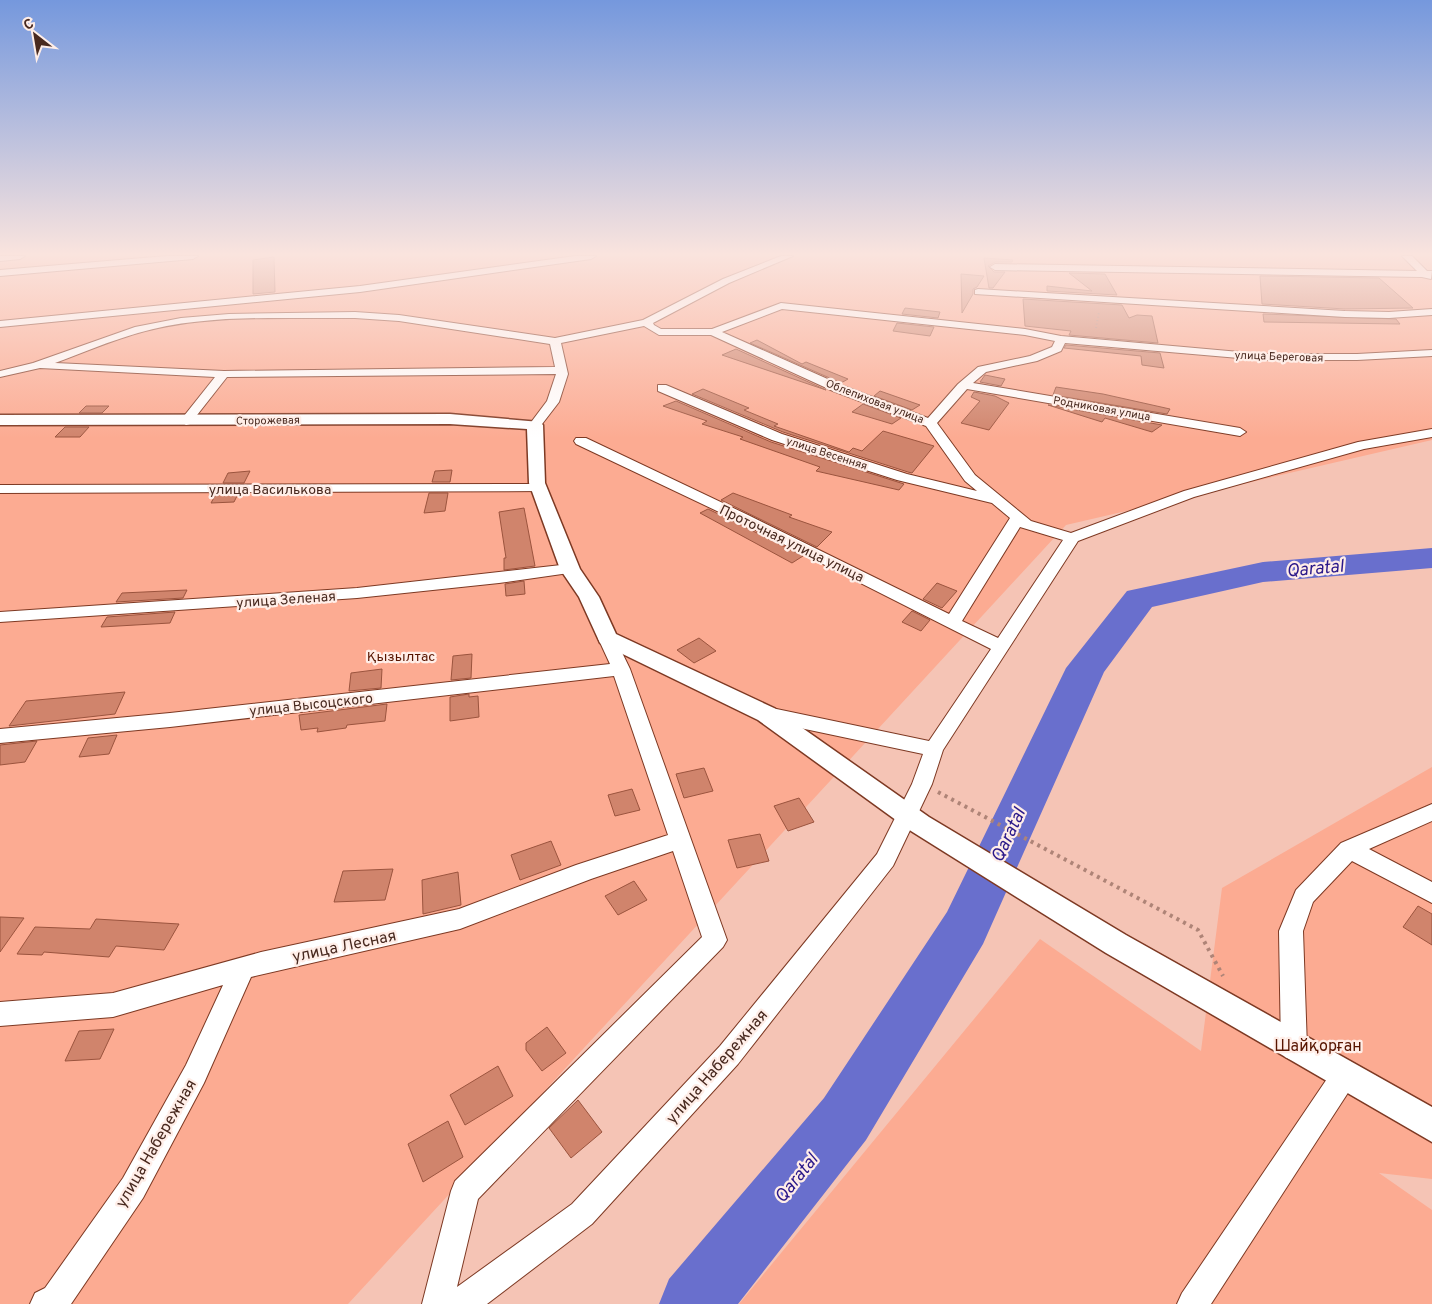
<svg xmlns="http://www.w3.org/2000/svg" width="1432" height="1304" viewBox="0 0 1432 1304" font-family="Overpass,sans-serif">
  <rect width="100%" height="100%" fill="#f5c4b5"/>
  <path fill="#fcab92" d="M0,256h1432v184l-366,85 -718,779h-348z
    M1432,767v412l-53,-6 53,37v94h-693l301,-365 161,112 21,-163z"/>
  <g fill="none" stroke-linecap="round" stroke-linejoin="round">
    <path fill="#696fcd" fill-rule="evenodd" d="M1432,548v20l-169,14 -111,25 -48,65 -121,272 -117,196 -128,164h-79l10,-25 155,-181 123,-186 119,-244 61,-77 136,-29z"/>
  </g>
  <path fill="#d0846c" stroke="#9b543e" d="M274,257l1,35 -22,2v-34z
    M984,258l29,2 -1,2h-17l-7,4 6,6h11l-12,16h-4z
    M1069,273l36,1 12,21 -70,-4v-5l45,5z
    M961,274l23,2 -7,11 -4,2v5l-11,19z
    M1260,276l119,2 34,30 -68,1 -83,-5z
    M1023,299l99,6 7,13 8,-3 15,1 6,27 -89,-8 2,-4 -46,-5z
    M905,308l35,4 -2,6 -36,-4z
    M1263,314l133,5 4,5 -136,-2z
    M897,323l37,4 -4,9 -37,-5z
    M757,340l45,24 4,-2 42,17 -7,4 -91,-40z
    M1066,345l94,8 4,15 -22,-3 -1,-9 -77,-8z
    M736,349l90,41 -104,-35z
    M985,375l20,4 -4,7 -21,-4z
    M1056,387l47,7 67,15 -3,5 -114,-19z
    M703,389l46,19 -5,2 34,14 -4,2 75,26 4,-4 9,3 21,-20 51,15 -22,27 -4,-1 -125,-40 -91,-38z
    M880,391l40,14 -8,5 -38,-14z
    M974,392l21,4 14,7 -20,27 -28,-7 19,-22 -9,-4z
    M676,401l95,41 133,42 -5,6 -83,-19 4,-4 -80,-28 3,-2 -41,-13 5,-3 -44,-15z
    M863,404l38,14 -9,6 -40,-12z
    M1048,405l114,20 -10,7 -47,-14 -3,4z
    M86,406h23l-7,7h-23z
    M65,427h24l-9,10h-25z
    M452,470l-2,12h-18l3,-11z
    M250,471l-6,12h-21l5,-10z
    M429,493h19l-3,18 -21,2z
    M733,493l59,22 -3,2 43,15 -15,15 -96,-47z
    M216,494h22l-4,8 -23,1z
    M524,508l11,58 -31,4v-12h2l-7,-46z
    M708,509l29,14 66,33 -11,7 -92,-50z
    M524,581l1,13 -19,2 -1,-12z
    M937,583l20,8 -15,17 -19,-9z
    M187,590l-4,8 -67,4 6,-9z
    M912,611l18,9 -9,11 -19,-9z
    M175,612l-5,11 -69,4 6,-10z
    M699,638l17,13 -22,12 -17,-13z
    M472,654l-1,24 -20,2 2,-24z
    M382,669l-1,19 -32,3 2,-18z
    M125,692l-10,22 -106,12 17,-25z
    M469,694v3l9,-1 1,21 -29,4v-24z
    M387,704l-2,17 -38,4 -1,3 -29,4 1,-4 -17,2 -2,-15z
    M117,735l-8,19 -30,3 9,-19z
    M37,741l-12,21 -25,3v-20z
    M704,768l9,23 -29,7 -8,-24z
    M632,789l8,21 -25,6 -7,-21z
    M799,798l15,24 -26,9 -14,-25z
    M760,834l9,27 -32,7 -9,-28z
    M551,841l10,24 -41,15 -9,-25z
    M393,869l-8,31 -51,2 9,-31z
    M458,872l3,33 -38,9 -1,-34z
    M634,881l13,19 -29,15 -13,-19z
    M1418,906l14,8v31l-29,-18z
    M0,917l24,1 -24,34z
    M96,919l83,5 -15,26 -48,-4 -7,11 -65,-5 -2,3 -25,-1 18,-27 55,2z
    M547,1027l19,26 -24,18 -16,-21v-7z
    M114,1029l-14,30 -35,2 14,-30z
    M498,1066l15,30 -48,29 -15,-30z
    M578,1100l24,32 -31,26 -22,-30z
    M448,1121l15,36 -40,25 -15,-38z"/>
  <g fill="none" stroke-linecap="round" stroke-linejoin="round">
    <defs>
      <path id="minor" d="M0,256h25l-5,3 -20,2z
        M167,256h31l-5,3 -193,17v-6z
        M575,256h21l-5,3 -231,33 -360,35v-6l360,-35z
        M781,256h12l-64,27 -76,40 1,2 7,4h51l69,-26 244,26 36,7 201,18h95l75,-4v6l-75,4h-95l-197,-17 -4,8 -24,10 -51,11 -13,11 267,45 6,4 -6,4 -273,-47 -30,34 38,52 56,46 40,12 113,-42 174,-49 74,-13v8l-68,12 -170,48 -116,44 -135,209 -11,34 -39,82 -155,198 -146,160 -105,80h-65l29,-113 4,-10 247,-244 -29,-86 -82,28 -131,50 -209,48 -47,106 -61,115 -72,106h-41l5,-11 10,-5 78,-110 63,-113 37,-80 -110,32 -113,9v-24l113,-9 148,-41 198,-43 117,-44 92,-30 -54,-159 -444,51 -170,16v-14l170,-16 440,-49 -12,-26 3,-4h12l17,35 97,271 -4,7 -245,252 -21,88 115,-83 148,-158 157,-192 35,-70 11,-30 -156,-33 -7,-2 -2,-5 2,-5 7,-2 162,34 62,-92 -253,-128 -162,-77 -2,-3 2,-3h10l162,77 201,99 61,-96 -18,-15 -95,-23 -125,-40 -114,-49v-6h8l116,49 125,40 70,17 -12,-10 -39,-55 -93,-35 -122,-56h-52l-15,-9 -83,17 7,31 -9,28 -20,26 -4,1 -6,-4 18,-24 9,-27 -329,3 -37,47 -4,1 -6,-4 35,-44 -175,-9 -40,9v-6l33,-8 102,-36 46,-9 48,-4 126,-2 44,3 156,23 88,-18 80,-41zM782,309l243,26 30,6 -3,6 -22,9 -52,11 -20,17 -30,34 -87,-33 -119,-53zM355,318l44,3 151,23 5,23 -331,4 -169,-8c27,-10 55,-22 83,-30 69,-20 146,-14 217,-15zM1020,527l43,13 -65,98 -36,-17z
        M1402,256h10l15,15h5l-1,8 -9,-2 -427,-7 -5,-3 5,-3 422,7z
        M978,289l367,22 44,1 43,-3v6l-43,3 -44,-1 -370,-23v-4z
        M539,484l5,1 2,3 -2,3 -544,2v-8z
        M570,564l8,5 -2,3 -77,11 -142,15 -357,24v-10l357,-24z
        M1432,804v17l-63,28 63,33v21l-80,-42 -39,41 -10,29 4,117 -4,9 -9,4 -9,-4 -4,-9 -2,-117 17,-41 45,-47z
        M1344,1063l9,4 4,9 -4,9 -142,219h-34l5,-11 153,-226z"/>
      <path id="tertiary" d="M450,414l90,8 3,3 2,58 35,86 19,28 17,37 158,74 155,109 197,118 306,172v35l-326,-189 -195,-122 -153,-111 -158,-77 -21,-46 -19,-28 -31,-86 -2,-54 -77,-5 -450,1v-10z"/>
    </defs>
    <use href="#minor" stroke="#7d3923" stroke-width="2"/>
    <use href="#tertiary" stroke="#7d3923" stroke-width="3"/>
    <path stroke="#ae8477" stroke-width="2" stroke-dasharray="1 2.5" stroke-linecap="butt" d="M1096,328l3,-16"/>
    <path stroke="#ae8477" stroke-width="4" stroke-dasharray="3 4.5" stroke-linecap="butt" d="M938,792l260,138 25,46"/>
    <use href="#minor" fill="#fff" fill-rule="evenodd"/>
    <use href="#tertiary" fill="#fff" fill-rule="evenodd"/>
  </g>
  <linearGradient id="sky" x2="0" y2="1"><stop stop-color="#7598dd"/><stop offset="0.58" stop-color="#fae4de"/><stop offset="1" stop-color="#fae4de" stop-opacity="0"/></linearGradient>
  <rect width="1432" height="438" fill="url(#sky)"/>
  <g text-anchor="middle" stroke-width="4.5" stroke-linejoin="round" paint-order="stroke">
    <g font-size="11" fill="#48291f" stroke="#ffeee8">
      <text transform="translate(1279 356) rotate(2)" y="4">улица Береговая</text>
      <text transform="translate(875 401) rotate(21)" y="4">Облепиховая улица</text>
      <text transform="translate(1102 408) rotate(10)" y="4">Родниковая улица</text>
      <text transform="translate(268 420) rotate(-1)" y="4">Сторожевая</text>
      <text transform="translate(827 453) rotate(18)" y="4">улица Весенняя</text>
    </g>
    <g font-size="14" fill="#48291f" stroke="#ffeee8">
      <text x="270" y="494">улица Василькова</text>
      <text transform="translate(792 543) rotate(26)" y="5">Проточная улица улица</text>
      <text transform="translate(286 599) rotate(-4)" y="5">улица Зеленая</text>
      <text transform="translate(311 704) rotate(-6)" y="5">улица Высоцского</text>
    </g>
    <g font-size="14" fill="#581500" stroke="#ffeee8">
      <text x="401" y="661">Қызылтас</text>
    </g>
    <g font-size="16" fill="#48291f" stroke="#ffeee8">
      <text transform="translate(344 945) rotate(-12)" y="6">улица Лесная</text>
      <text transform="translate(716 1066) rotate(-49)" y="6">улица Набережная</text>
      <text transform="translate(155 1143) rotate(-60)" y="6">улица Набережная</text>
    </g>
    <g font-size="16" fill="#581500" stroke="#ffeee8">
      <text x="1318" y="1051">Шайқорған</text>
    </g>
    <g font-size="18" font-style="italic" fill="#2a1889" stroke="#ffeee8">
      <text transform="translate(1315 568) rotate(-5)" y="6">Qaratal</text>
      <text transform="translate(1008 835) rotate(-65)" y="6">Qaratal</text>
      <text transform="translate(796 1178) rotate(-51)" y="6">Qaratal</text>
    </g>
  </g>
  <g transform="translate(35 35) rotate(329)" stroke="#ffeee8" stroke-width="4" paint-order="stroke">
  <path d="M0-4L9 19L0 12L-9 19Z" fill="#48291f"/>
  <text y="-8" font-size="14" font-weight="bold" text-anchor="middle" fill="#48291f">С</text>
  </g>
</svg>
